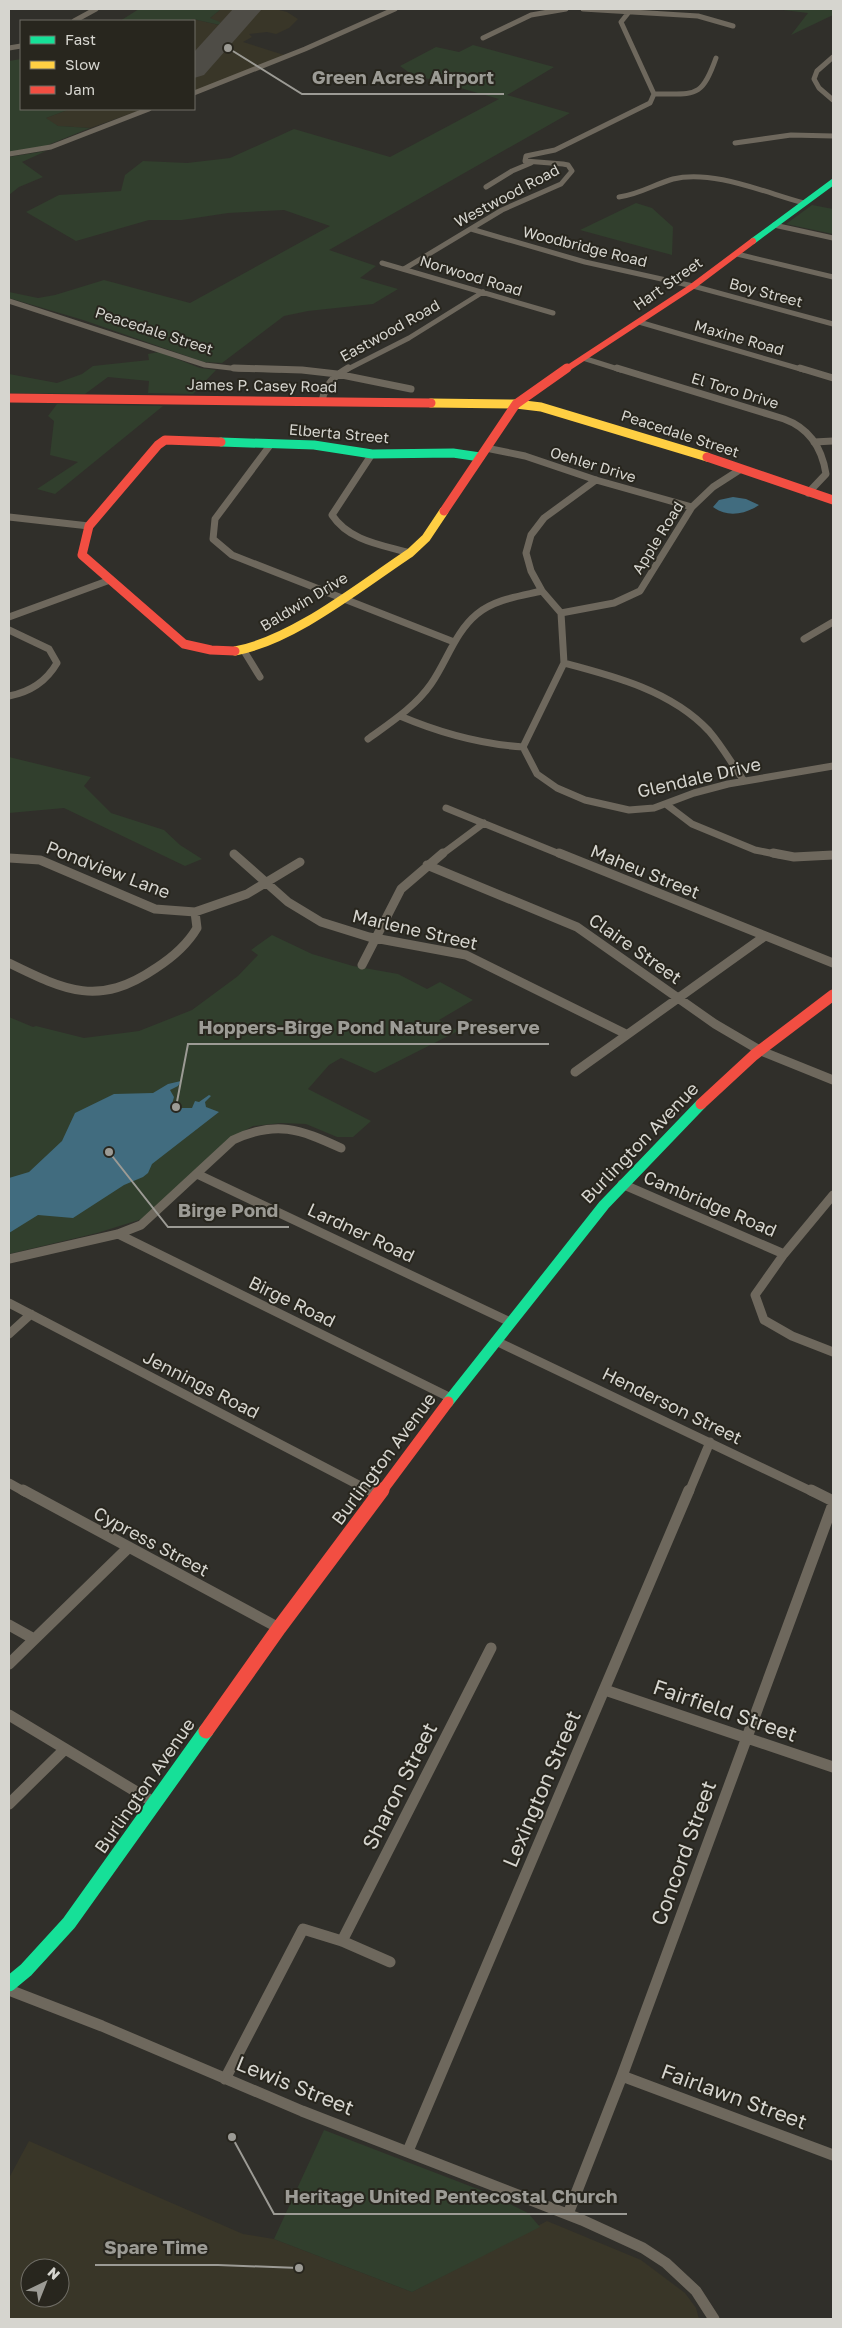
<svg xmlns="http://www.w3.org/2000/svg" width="842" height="2328" viewBox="0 0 842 2328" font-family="'Golos Text',sans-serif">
  <rect width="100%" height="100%" fill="#302f2a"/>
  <path fill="#393628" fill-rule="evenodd" d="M221,9h54l12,3 11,7 -9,9 -13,6 -9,-2 -18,2 3,3 -9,5 41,13 -90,37v-71h-7l6,-2 26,6 -9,-7z
    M70,109h74l-54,19 -32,-2 -10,-4 -2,-4z
    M29,2141l214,93 31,5 138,53 135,-71 94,39 44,33 11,15 3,11h-690v-141zM30,2268h30v30h-30z"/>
  <path fill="#313f2d" d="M139,9h82l-11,9 10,4v3l-27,-6 -6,2h-67z
    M775,9h58v6l-42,20 17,-22z
    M473,45l81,22 -47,28 63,18 -241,137 47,16 -16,12 38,11 -25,15 -65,7 -24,5 -62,47 -18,-1 -121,-42 -74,-22v-6l29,6 17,-3 49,-15 86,23 140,-77 -46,-16 -56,3 -46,7h-33l-73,21 -50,-29 33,-17 62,-4 4,-16 18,-14 44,2 43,-5 64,-29 96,28 109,-58 -88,-25 -11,-8 36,-19 23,5z
    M21,59v50h49l-24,9 12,8 32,2 -47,19 -34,5v-91z
    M46,151l-24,11 21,15 -24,10 -10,8v-38z
    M636,203l16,5 21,19 -1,28 -92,-25z
    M812,205l21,4v25l-47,-10z
    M159,352l41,16 16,2 -23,24 -45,-1 1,-12 -41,-4 -23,17 -76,-1v-19l48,9 25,-9 11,-8 56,-6 -1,-6z
    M57,404l106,2 -108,88 -18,-5 41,-27 -28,-7 4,-34 -6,-5z
    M9,757l82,20 -7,9 27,27 53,17 16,15 22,14 -17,7 -121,-58 -55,5z
    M272,935l40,19 41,12 45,8 29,15 13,-7 33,18 -34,20 19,11 -83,42 -34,-15 -12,7 -21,24 63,32 -18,16h-16l-31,-13 -25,-1 -28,3 -24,13 -18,16 -69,64 -45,14 -88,21v-237l24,10 3,-1 48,12 55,-7 53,-21 46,-34 20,-21 -7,-5z
    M324,2130l164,63 40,20 12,14 -128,65 -138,-53z"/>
  <path fill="#416c7f" d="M733,497l13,2 13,6c-13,9 -32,13 -46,2l6,-7z
    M181,1081l-3,5 -8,4 4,7 -3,11h21l3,-7 4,1 10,-7 2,1 -6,6 1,5 13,5 -67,52 -4,9 -5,4 -19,8 -51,33 -35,-3 -29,18v-55l20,-6 33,-31 13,-28 39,-19 39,-1 15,-9z"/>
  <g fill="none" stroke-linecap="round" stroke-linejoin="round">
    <path fill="#4e4c46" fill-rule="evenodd" d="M233,9h29l-58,66 -10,3v-26z"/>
    <path stroke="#6e685d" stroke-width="5" d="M583,9l115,7 35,10
      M74,21l22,-12
      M483,38l48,-23 35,-6
      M9,48l12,-2
      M833,57l-16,14 -3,8 5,9 14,12
      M194,93l111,-44 90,-40
      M654,94c41,-1 47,6 62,-36
      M735,143l56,-8 42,1
      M9,154l42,-7 98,-38
      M486,187l26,-16 19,-8
      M619,197c19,-2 36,-13 54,-18 39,-10 93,14 131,24
      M774,225l59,13
      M471,229l114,33 108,24 140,38
      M737,254l96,23
      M382,263l171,50
      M404,269l98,-59 59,-26 11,-13 -4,-6 -5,-1 -38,-3 1,-5 29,-6 95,-47 4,-9 -33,-72 8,-10
      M9,301l196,64 34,4 41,1
      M639,322l165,48
      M583,358l38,12
      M346,370l63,-32 74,-46"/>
    <path stroke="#6e685d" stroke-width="7" d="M234,368l68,2 35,4 74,15
      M617,368l167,51c25,9 38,29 42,55l-18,19
      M800,368l33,10
      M322,401c3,-16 12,-25 26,-33
      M814,442l19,-1
      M271,444l-56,75 -2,20 19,16 222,87
      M486,448l39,8 71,24 96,27
      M372,454l-40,61c17,26 50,30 78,38
      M596,480l-52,38 -13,17 -5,18 5,18 11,20 19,22 3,50 -41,84 14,27 20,14 28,12 44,10 25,-2 40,-15 34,-9 105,-18
      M9,517l80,9
      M561,613l53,-10 26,-12 52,-84 21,-20 28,-18
      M9,617l101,-37
      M9,630l40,19 8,14c-11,19 -27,29 -48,33
      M804,639l29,-17
      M244,651l16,26
      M564,663c50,13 108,28 145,68 13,15 23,33 35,50
      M400,716c40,17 79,28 123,31
      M368,739c22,-16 47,-32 63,-55 16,-23 24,-52 46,-70 18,-15 44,-18 65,-23
      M667,805l25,19 63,26 25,5
      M446,808l116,47
      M441,855l43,-32"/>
    <path stroke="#6e685d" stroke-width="9" d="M559,853l274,110
      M773,853l21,4 39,-2
      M234,854l54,48 33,20 48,15 97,18 160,79
      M9,858l31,2 115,49 40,3 2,16c-10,17 -24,29 -41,40 -57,39 -90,23 -147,-5
      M427,865l150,62 138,97 46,27 72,29
      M195,912l52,-18 53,-32
      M362,965l39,-76 42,-36
      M575,1072l190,-136
      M197,1174l313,148
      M622,1184l162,70
      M833,1195l-49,59 -29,41 9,25 28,16 41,16
      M118,1234l333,164
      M9,1259l109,-25 23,-9 92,-85c43,-20 67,-11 108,8
      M9,1303l363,189
      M9,1334l22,-20
      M496,1341l317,151
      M9,1483l16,9
      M689,1492l21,-50"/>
    <path stroke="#6e685d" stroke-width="11" d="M23,1490l256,138
      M370,1490l9,5
      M811,1490l22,11
      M9,1625l25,14
      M9,1664l119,-116
      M605,1690l228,77
      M9,1715l146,88
      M9,1804l55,-54
      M342,1941l149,-293
      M9,1990l93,36 200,85 280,109 61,28 23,15 30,28 18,28
      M622,2076l211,79
      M225,2079l78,-150 39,12 48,21
      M408,2151l281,-661
      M568,2214l54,-138 211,-572"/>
    <path stroke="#16e098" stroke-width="6" d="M753,241l80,-59"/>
    <path stroke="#16e098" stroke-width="9" d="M221,442l93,3 58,9 81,-1 27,4"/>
    <path stroke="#16e098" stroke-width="11" d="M448,1402l156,-197 97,-101"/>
    <path stroke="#16e098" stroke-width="15" d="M9,1984l17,-14 43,-47 137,-192"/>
    <path stroke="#ffcf43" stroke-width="9" d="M431,403l85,1 25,3 166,50
      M235,651c59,-11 125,-65 175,-98l16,-15 18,-27"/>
    <path stroke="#f24e42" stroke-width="6" d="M565,370l128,-84 60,-45"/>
    <path stroke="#f24e42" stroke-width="9" d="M9,398l422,5
      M221,442l-56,-2 -7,5 -69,81 -7,29 102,89 27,6 24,1
      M707,457l126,43
      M444,511l72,-107 51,-36"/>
    <path stroke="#f24e42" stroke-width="11" d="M701,1104l53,-49 79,-60
      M381,1492l67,-90"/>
    <path stroke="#f24e42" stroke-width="15" d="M206,1731l73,-103 103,-138"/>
  </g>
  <g text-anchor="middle" stroke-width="4" stroke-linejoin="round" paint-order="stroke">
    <g font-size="15" fill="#d6d5cf" stroke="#28261e">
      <text transform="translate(507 196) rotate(-28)" y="5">Westwood Road</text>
      <text transform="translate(585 247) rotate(14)" y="5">Woodbridge Road</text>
      <text transform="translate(471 276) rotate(17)" y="5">Norwood Road</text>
      <text transform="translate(668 284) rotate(-35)" y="5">Hart Street</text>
      <text transform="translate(766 293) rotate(15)" y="5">Boy Street</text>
      <text transform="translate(154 331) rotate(18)" y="5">Peacedale Street</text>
      <text transform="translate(390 331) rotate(-29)" y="5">Eastwood Road</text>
      <text transform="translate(739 338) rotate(16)" y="5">Maxine Road</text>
      <text transform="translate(262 386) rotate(1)" y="5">James P. Casey Road</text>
      <text transform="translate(735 391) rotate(17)" y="5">El Toro Drive</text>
      <text transform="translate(339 434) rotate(5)" y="5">Elberta Street</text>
      <text transform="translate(680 434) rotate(18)" y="5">Peacedale Street</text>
      <text transform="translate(593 465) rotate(17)" y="5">Oehler Drive</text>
      <text transform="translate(658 538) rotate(-58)" y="5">Apple Road</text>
      <text transform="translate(304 602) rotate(-31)" y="5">Baldwin Drive</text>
    </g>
    <g font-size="18" fill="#d6d5cf" stroke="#28261e">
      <text transform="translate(699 778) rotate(-13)" y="6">Glendale Drive</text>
      <text transform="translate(108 870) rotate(21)" y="6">Pondview Lane</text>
      <text transform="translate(645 872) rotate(22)" y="6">Maheu Street</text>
      <text transform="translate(415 930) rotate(13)" y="6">Marlene Street</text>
      <text transform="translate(635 949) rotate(35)" y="6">Claire Street</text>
      <text transform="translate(640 1143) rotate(-46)" y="6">Burlington Avenue</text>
      <text transform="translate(710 1204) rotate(23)" y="6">Cambridge Road</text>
      <text transform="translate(361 1233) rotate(25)" y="6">Lardner Road</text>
      <text transform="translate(292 1302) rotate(26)" y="6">Birge Road</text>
      <text transform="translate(201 1385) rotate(27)" y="6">Jennings Road</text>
      <text transform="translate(672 1406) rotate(26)" y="6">Henderson Street</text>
      <text transform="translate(384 1459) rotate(-53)" y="6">Burlington Avenue</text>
      <text transform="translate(151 1542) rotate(28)" y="6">Cypress Street</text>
      <text transform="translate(145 1786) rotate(-55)" y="6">Burlington Avenue</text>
    </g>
    <g font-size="21" fill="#d6d5cf" stroke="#28261e">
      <text transform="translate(725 1711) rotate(19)" y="7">Fairfield Street</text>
      <text transform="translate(400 1786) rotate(-63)" y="7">Sharon Street</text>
      <text transform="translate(542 1789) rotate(-67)" y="7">Lexington Street</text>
      <text transform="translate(684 1853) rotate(-70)" y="7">Concord Street</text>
      <text transform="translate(295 2086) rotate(22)" y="7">Lewis Street</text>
      <text transform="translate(734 2097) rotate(20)" y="7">Fairlawn Street</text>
    </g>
  </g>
  <path fill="none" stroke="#9c9b95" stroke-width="2" d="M228 48L302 94H504M176 1107L188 1044H549M109 1152L168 1227H289M232 2137L274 2214H627M299 2268L218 2265H95"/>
  <g fill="#9c9b95" stroke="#28261e" stroke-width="2">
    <circle cx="228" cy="48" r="5"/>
    <circle cx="176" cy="1107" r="5"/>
    <circle cx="109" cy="1152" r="5"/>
    <circle cx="232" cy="2137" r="5"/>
    <circle cx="299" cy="2268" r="5"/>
  </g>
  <g font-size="19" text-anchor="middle" font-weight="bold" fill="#9c9b95" stroke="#28261e" stroke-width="4" stroke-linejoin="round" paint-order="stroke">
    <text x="403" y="84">Green Acres Airport</text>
    <text x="369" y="1034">Hoppers-Birge Pond Nature Preserve</text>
    <text x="228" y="1217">Birge Pond</text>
    <text x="451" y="2203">Heritage United Pentecostal Church</text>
    <text x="156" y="2254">Spare Time</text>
  </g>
  <rect width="842" height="2328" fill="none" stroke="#d6d5cf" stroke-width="20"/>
  <rect x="20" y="20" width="175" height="90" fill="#28261e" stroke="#6e6c65"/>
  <rect x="30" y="36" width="25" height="8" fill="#16e098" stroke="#6e6c65"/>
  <text x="65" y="45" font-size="15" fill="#d6d5cf">Fast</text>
  <rect x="30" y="61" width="25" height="8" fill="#ffcf43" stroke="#6e6c65"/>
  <text x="65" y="70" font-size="15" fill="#d6d5cf">Slow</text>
  <rect x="30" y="86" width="25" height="8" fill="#f24e42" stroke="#6e6c65"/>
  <text x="65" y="95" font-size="15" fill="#d6d5cf">Jam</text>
  <g transform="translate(45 2283) rotate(43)"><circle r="24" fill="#28261e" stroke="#6e6c65"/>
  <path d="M0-4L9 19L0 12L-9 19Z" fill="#9c9b95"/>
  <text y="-8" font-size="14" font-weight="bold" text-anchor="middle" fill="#d6d5cf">N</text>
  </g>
</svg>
